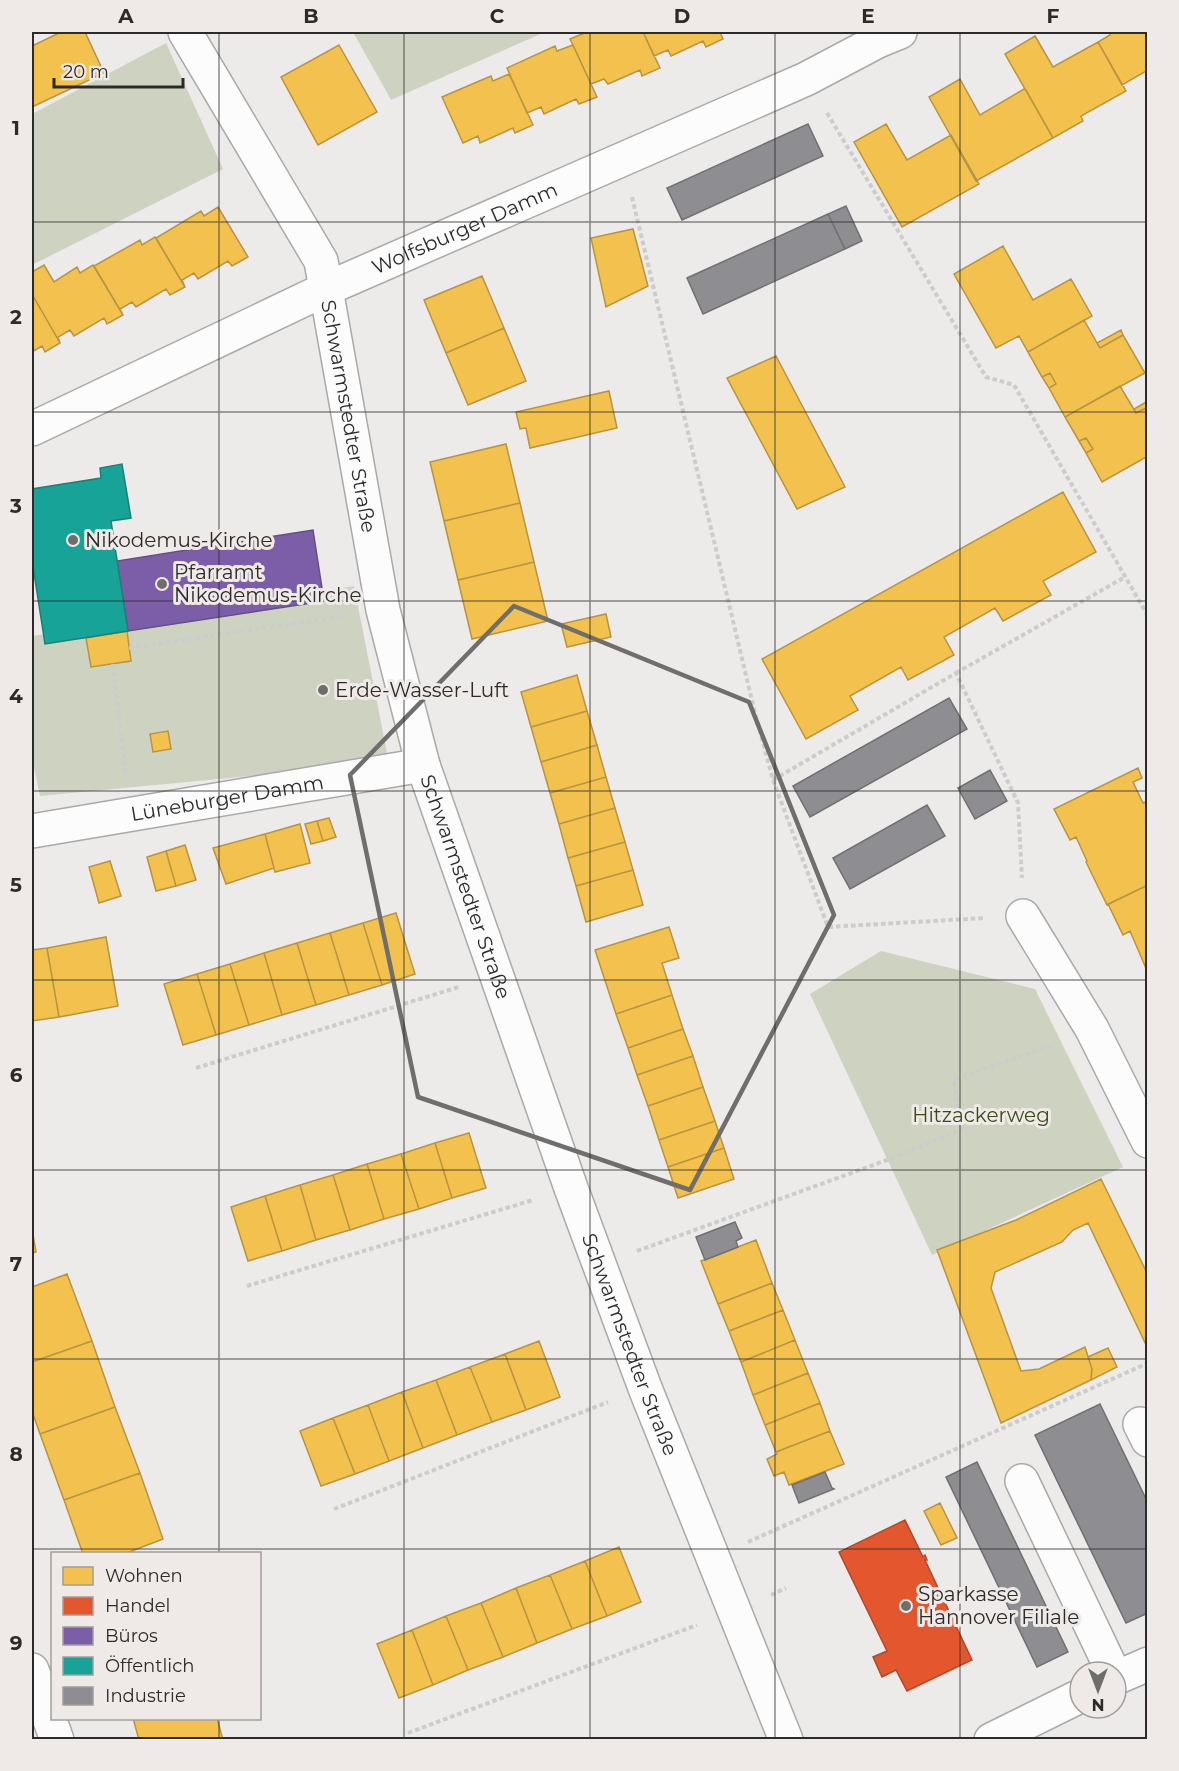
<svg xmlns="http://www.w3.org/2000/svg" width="1179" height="1771" viewBox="0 0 1179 1771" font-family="Montserrat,sans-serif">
  <rect width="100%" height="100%" fill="#edebe9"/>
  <path fill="#ced3c1" d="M353,32h192l-154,68z
    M166,43l57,126 -191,96v-151z
    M354,586l35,177 -349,33 -8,-39v-121z
    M881,951l154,38 88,178 -191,88 -122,-261z"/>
  <path fill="#f2c14e" stroke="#b79443" stroke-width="1.5" d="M61,32h24l19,41 -72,34v-61z
    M587,32h56l17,36 -18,8 -2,-6 -32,14 -4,-5 -13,5 -21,-45z
    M643,32h77l3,7 -17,8 -3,-6 -32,15 -3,-6 -14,6z
    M1108,32h40v38l-26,15 -24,-43 12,-7z
    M1035,36l18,31 45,-25 28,49 -45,25 2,5 -30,17 -48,-84z
    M339,45l38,67 -59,33 -37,-68z
    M573,45l24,52 -18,7 -3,-5 -32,15 -3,-7 -14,6 -20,-45 48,-22 2,5z
    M509,74l24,51 -18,8 -2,-5 -33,15 -2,-7 -15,7 -21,-46 49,-21 2,5z
    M960,79l20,36 44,-26 2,1 27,48 -77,43 -47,-84z
    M886,124l21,36 44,-25 28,49 -77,43 -48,-85z
    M218,207l30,50 -16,9 -4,-5 -30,18 -4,-6 -12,7 3,7 -29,-49 45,-27 3,5z
    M633,229l15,57 -42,21 -15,-69z
    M155,237l30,50 -15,8 -4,-6 -30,18 -4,-5 -12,7 3,6 -29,-49 46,-26 2,5z
    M1003,246l30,54 38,-21 21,37 -64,36 -9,-16 -23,12 -42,-74z
    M44,265l10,17 23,-15 3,6 13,-8 30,50 -16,9 -3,-6 -30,18 -4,-6 -12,7 2,6 -28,-49v-22z
    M482,276l22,52 -58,25 -22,-53z
    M32,294l28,49 -15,9 -3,-6 -10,6z
    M1084,320l16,28 23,-13 22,38 -80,44 -16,-29 7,-4 -6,-11 -8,4 -14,-25z
    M504,328l22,53 -58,24 -22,-52z
    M1121,330l2,5 -23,13 -3,-5z
    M776,356l69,131 -48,22 -70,-131z
    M1050,373l6,11 -7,4 -7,-11z
    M1120,386l16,27 12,-6v49l-46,26 -16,-29 7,-4 -7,-11 -7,3 -14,-24z
    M609,391l8,37 -87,20 -4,-20 -6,1 -4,-17z
    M1148,401v6l-12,6 -2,-4z
    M1086,438l7,11 -7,4 -7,-12z
    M506,444l14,59 -76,18 -14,-59z
    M1063,492l33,60 -53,29 8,14 -48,26 -8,-13 -51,29 10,18 -46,25 -7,-13 -51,29 8,14 -52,29 -44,-80z
    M520,503l14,59 -76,18 -14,-59z
    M534,562l14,59 -76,18 -14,-59z
    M606,614l5,23 -44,10 -6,-23z
    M127,631l4,30 -40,6 -5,-29z
    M577,675l10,36 -56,16 -10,-35z
    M587,711l10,34 -56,17 -10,-35z
    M168,731l3,18 -18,3 -3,-18z
    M597,745l9,32 -56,16 -9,-31z
    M1138,768l4,10 -9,4 10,21 5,-2v84l-41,20 -21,-43 1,-1 -11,-24 -6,3 -16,-31z
    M606,777l9,31 -56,16 -9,-31z
    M615,808l10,34 -57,16 -9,-34z
    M329,818l7,19 -13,4 -6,-20z
    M317,821l6,20 -12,3 -6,-20z
    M300,824l10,39 -35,9 -10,-38z
    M265,834l9,34 -48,16 -13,-36z
    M625,842l8,28 -57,16 -8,-28z
    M185,845l11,35 -20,6 -10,-35z
    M166,851l10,35 -20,5 -9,-34z
    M110,861l11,35 -22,7 -10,-36z
    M633,870l10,35 -57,17 -10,-36z
    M1148,885v88l-18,-42 -7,4 -15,-31z
    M396,913l19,61 -33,11 -19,-62z
    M363,923l19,62 -33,10 -19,-62z
    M669,927l10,31 -17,5 10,32 -56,19 -21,-64z
    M330,933l19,62 -33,10 -19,-62z
    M106,937l12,69 -59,11 -12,-69z
    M297,943l19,62 -34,10 -18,-62z
    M47,948l12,69 -27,4v-71z
    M264,953l18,62 -33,10 -19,-61z
    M230,964l19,61 -33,10 -19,-61z
    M197,974l19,61 -33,10 -19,-61z
    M672,995l11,34 -55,19 -12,-34z
    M683,1029l10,27 -56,19 -9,-27z
    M693,1056l10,31 -55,19 -11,-31z
    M703,1087l12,34 -56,19 -11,-34z
    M715,1121l9,27 -56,19 -9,-27z
    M469,1133l17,55 -34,10 -17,-55z
    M435,1143l17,55 -33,11 -18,-55z
    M724,1148l10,31 -56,19 -10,-31z
    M401,1154l18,55 -35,10 -17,-55z
    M367,1164l17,55 -34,11 -17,-55z
    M333,1175l17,55 -34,10 -16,-55z
    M1101,1179l47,96v74l-60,-126 -15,7 -11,12 -67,30 -4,16 30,83 18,-2 46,-22 7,22 -1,11 -90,43 -64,-173 79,-30z
    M300,1185l16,55 -34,11 -17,-55z
    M265,1196l17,55 -34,10 -17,-54z
    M32,1229l4,23 -4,1z
    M756,1240l16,43 -54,21 -17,-43z
    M67,1274l25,67 -60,21v-75z
    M772,1283l11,27 -54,21 -11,-27z
    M783,1310l12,30 -54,22 -12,-31z
    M795,1340l13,33 -55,22 -12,-33z
    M92,1341l23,66 -75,27 -8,-23v-49z
    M539,1341l21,56 -34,13 -21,-56z
    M1108,1348l9,19 -26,13 1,-11 -4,-12z
    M505,1354l21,56 -34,12 -22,-55z
    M470,1367l22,55 -35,13 -21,-55z
    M808,1373l12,30 -55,22 -12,-30z
    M436,1380l21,55 -34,13 -21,-56z
    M402,1392l21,56 -34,13 -21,-56z
    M820,1403l10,28 -54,21 -11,-27z
    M368,1405l21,56 -34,13 -22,-56z
    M115,1407l25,66 -76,27 -24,-66z
    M333,1418l22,56 -34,12 -21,-55z
    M830,1431l14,33 -55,21 -5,-13 -10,4 -7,-17 10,-5 -1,-2z
    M140,1473l23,66 -39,15h-41l-19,-54z
    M940,1503l17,35 -16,7 -17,-34z
    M619,1547l22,55 -34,14 -22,-55z
    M585,1561l22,55 -35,13 -22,-54z
    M550,1575l22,54 -35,14 -21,-55z
    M516,1588l21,55 -34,14 -22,-54z
    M481,1603l22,54 -35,13 -22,-54z
    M446,1616l22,54 -35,15 -21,-55z
    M412,1630l21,55 -34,13 -22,-54z
    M133,1718h84l6,22h-84z"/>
  <path fill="#e4572e" stroke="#ad4a2d" stroke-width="1.5" d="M905,1520l18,37 2,-2 2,5h-2l47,100 -65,31 -11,-21 -14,7 -9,-20 14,-6 -48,-99z"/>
  <path fill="#7b5ea7" stroke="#644f82" stroke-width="1.5" d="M313,530l11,71 -196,30 -11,-70z"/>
  <path fill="#17a398" stroke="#1e7f77" stroke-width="1.5" d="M122,464l9,54 -20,3 17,110 -83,13 -13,-84v-71l69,-11 -1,-10z"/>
  <path fill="#8d8d92" stroke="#707073" stroke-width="1.5" d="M808,124l15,32 -141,64 -15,-32z
    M846,206l16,35 -17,8 -17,-35z
    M828,214l17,35 -142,65 -16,-36z
    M949,698l18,31 -157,88 -17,-31z
    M990,770l17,31 -32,18 -17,-31z
    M927,805l18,31 -95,53 -17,-31z
    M735,1222l7,16 -6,3 2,6 -33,13 -9,-23z
    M1100,1404l48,99v110l-22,10 -91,-188z
    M977,1462l91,190 -31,15 -91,-190z
    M825,1472l7,16 2,1 -35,14 -7,-18z"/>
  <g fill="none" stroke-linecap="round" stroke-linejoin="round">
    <defs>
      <g id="minor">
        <path id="s1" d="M185,32l136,229 62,349 40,155 148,423 74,200 141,352"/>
        <path id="s2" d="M32,429l294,-140 480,-210 72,-38 22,-9"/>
        <path id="s3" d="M32,831l391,-66"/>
        <path d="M1023,916l69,113 56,112"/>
        <path d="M1140,1424l8,16"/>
        <path d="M1022,1481l91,191"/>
        <path d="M32,1670l25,70"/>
        <path d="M1116,1678l32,-14"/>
        <path d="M991,1740l89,-44"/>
      </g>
    </defs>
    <use href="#minor" stroke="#aaa9a8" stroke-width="36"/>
    <path stroke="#ccc" stroke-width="4" stroke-dasharray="4.5 3" stroke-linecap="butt" d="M827,113l159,264 28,8 134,231
      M632,197l122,512 19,71 183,-107 62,130 4,75
      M129,648l216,-32
      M113,664l13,113
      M956,673l169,-96
      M773,780l55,147 157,-9
      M196,1068l263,-81
      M637,1251l250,-91 74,-30 -7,-50 100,-36
      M247,1286l286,-86
      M334,1509l274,-107
      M748,1542l400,-179
      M771,1595l15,-7
      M408,1733l289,-108"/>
    <use href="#minor" stroke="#fcfcfc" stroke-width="33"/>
  </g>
  <path fill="none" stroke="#706e6d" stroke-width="4.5" stroke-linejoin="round" d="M514,606l235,96 85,213 -144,275 -272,-93 -68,-322z"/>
  <path fill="none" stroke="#2d2b2a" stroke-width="1.5" stroke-opacity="0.55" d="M219,32v1522M404,32v1708M590,32v1708M775,32v1708M960,32v1708M32,222h1116M32,412h1116M32,601h1116M32,791h1116M32,980h1116M32,1170h1116M32,1359h1116M32,1549h1116M219,1718v22"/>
  <g fill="#706e6d" stroke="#efeae7" stroke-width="2">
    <circle cx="73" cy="540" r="6"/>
    <circle cx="162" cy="584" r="6"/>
    <circle cx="323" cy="690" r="6"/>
    <circle cx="906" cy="1606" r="6"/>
  </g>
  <g text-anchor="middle" stroke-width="6" stroke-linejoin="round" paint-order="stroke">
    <g font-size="20" fill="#2d2b2a" stroke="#efeae7">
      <text dy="7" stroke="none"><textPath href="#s2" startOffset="477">Wolfsburger Damm</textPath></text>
      <text dy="7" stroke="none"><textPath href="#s1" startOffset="424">Schwarmstedter Straße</textPath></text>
      <text dy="7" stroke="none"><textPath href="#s3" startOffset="198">Lüneburger Damm</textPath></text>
      <text dy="7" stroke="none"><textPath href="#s1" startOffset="910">Schwarmstedter Straße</textPath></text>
      <text dy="7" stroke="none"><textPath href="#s1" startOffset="1396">Schwarmstedter Straße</textPath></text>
    </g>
    <g font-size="20" fill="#2d2b2a" stroke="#efeae7" text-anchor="start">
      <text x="85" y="547">Nikodemus-Kirche</text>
      <text x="174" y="579">Pfarramt<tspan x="174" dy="23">Nikodemus-Kirche</tspan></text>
      <text x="335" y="697">Erde-Wasser-Luft</text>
      <text x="918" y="1601">Sparkasse<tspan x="918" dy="23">Hannover Filiale</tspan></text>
    </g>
    <g font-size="20" fill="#3b4a17" stroke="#efeae7">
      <text x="981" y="1122">Hitzackerweg</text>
    </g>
  </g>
  <rect width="1179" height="1771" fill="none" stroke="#efeae7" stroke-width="66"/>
  <rect x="51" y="1552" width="210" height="168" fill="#efeae7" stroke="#a19e9b" stroke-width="1.5"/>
  <rect x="63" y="1567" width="30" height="18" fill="#f2c14e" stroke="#a19e9b" stroke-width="1.5"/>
  <text x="105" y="1582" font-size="18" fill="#2d2b2a">Wohnen</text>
  <rect x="63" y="1597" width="30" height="18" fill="#e4572e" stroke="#a19e9b" stroke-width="1.5"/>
  <text x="105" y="1612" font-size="18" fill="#2d2b2a">Handel</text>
  <rect x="63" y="1627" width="30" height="18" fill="#7b5ea7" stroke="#a19e9b" stroke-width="1.5"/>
  <text x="105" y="1642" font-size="18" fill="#2d2b2a">Büros</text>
  <rect x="63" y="1657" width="30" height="18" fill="#17a398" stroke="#a19e9b" stroke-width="1.5"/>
  <text x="105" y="1672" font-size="18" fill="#2d2b2a">Öffentlich</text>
  <rect x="63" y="1687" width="30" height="18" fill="#8d8d92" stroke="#a19e9b" stroke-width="1.5"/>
  <text x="105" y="1702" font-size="18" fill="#2d2b2a">Industrie</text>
  <g transform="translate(1098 1690) rotate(180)"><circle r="28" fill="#efeae7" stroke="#a19e9b" stroke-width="1.5"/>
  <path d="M0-4.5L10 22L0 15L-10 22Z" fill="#706e6d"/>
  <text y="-9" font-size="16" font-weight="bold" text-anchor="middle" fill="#2d2b2a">N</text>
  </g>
  <path d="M54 78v9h129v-9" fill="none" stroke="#2d2b2a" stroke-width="3"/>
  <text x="63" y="78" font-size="18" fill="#2d2b2a" stroke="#efeae7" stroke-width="4.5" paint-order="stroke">20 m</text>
  <rect x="33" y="33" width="1113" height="1705" fill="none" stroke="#2d2b2a" stroke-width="2"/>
  <g font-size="20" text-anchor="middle" font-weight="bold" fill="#2d2b2a">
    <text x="126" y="23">A</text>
    <text x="311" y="23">B</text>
    <text x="497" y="23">C</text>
    <text x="682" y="23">D</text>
    <text x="868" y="23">E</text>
    <text x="1053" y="23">F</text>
    <text x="16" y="135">1</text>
    <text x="16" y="324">2</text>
    <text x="16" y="513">3</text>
    <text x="16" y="703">4</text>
    <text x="16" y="892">5</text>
    <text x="16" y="1082">6</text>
    <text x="16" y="1271">7</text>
    <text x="16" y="1461">8</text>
    <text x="16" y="1650">9</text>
  </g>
</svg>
